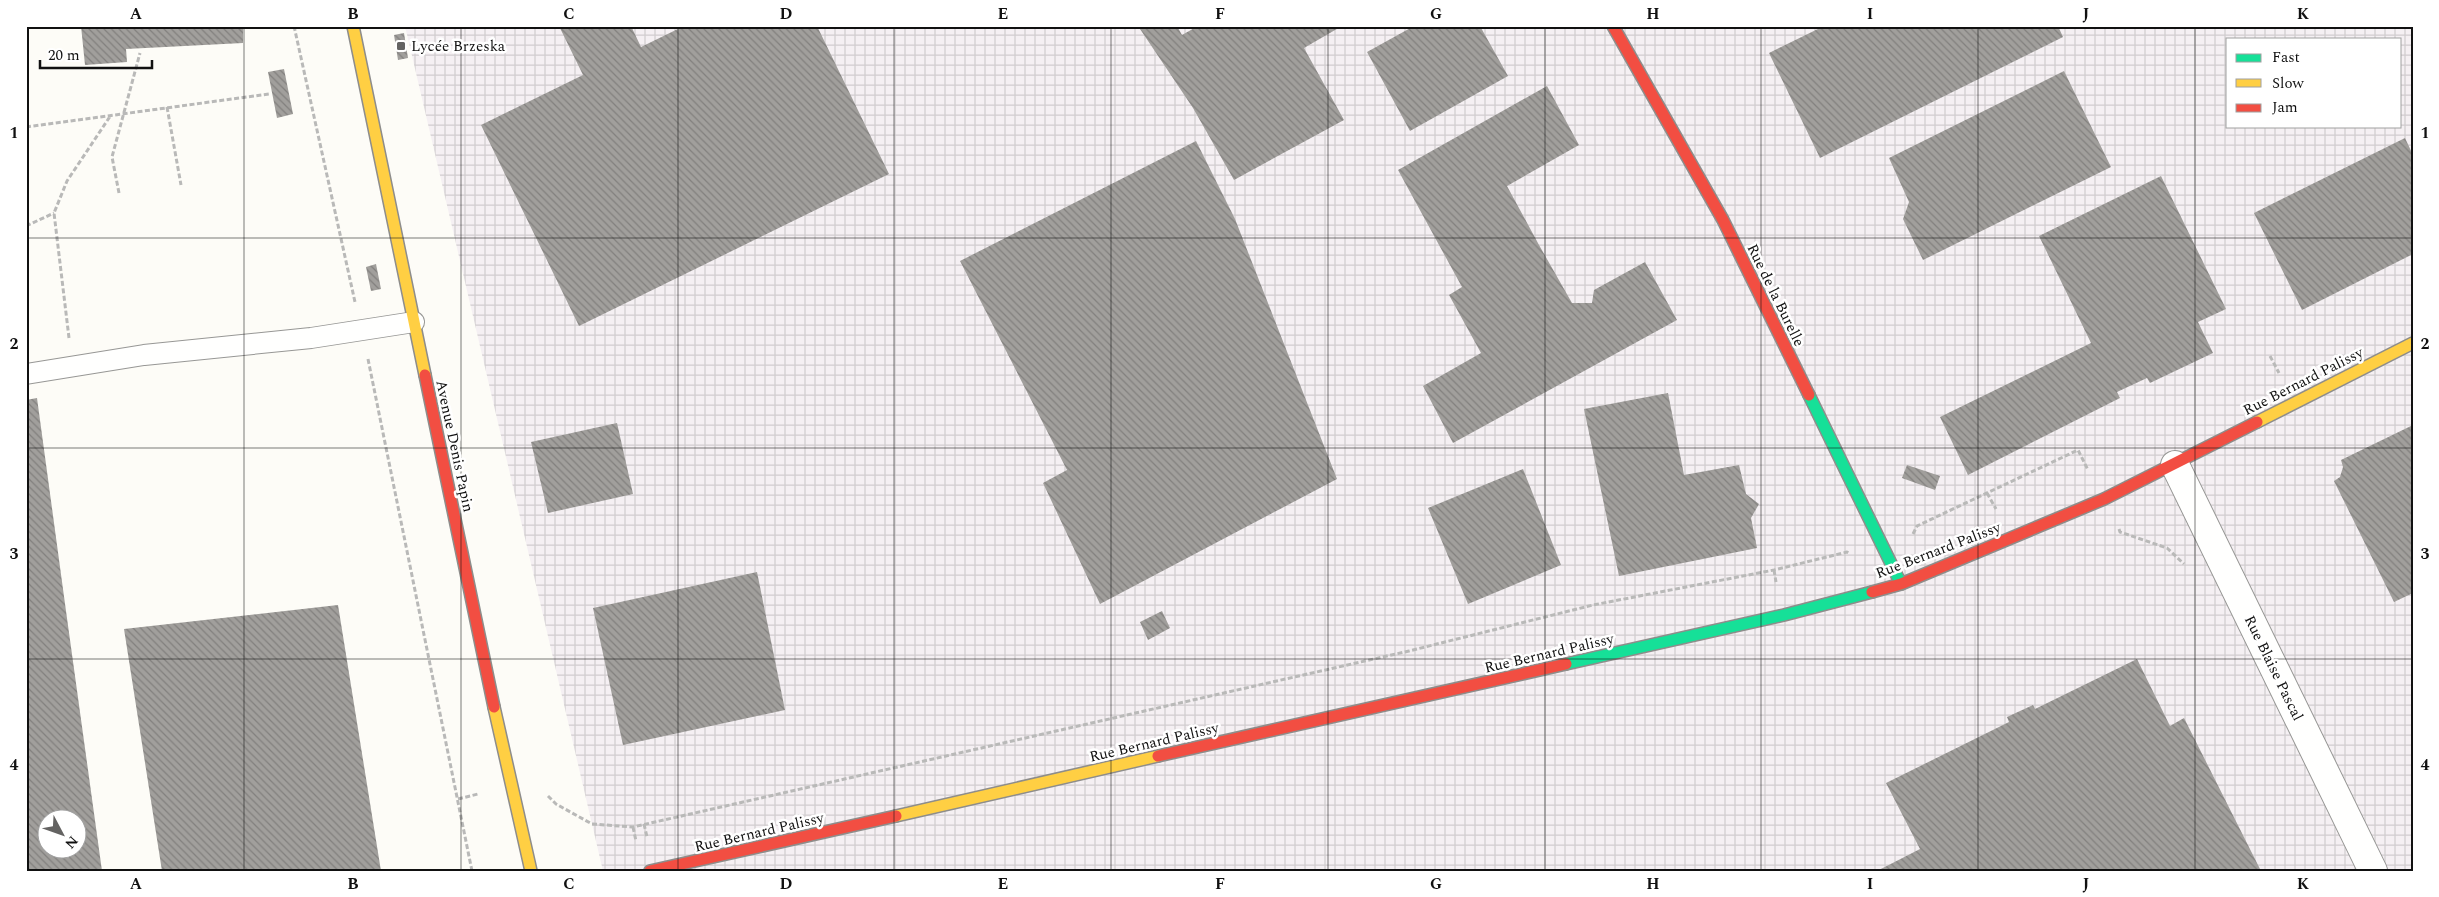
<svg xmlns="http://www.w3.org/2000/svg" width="2439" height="897" viewBox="0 0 2439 897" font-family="Spectral,serif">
  <defs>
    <pattern id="industrial-grid" width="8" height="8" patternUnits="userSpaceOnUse" patternTransform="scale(1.25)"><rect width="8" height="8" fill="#f5f0f3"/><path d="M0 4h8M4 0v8" fill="none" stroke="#d1cdcf"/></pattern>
    <pattern id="building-back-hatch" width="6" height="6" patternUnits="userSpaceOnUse" patternTransform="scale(1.25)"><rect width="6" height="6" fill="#a19f9c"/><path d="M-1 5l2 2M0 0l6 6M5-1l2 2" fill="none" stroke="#82807e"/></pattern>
  </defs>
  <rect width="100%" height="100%" fill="#fdfcf7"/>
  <path fill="url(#industrial-grid)" fill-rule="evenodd" d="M405,26h2008v845h-1810zM2228,39h172v87h-172z"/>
  <path fill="url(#building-back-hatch)" fill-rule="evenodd" d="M81,26h162v17l-117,6 1,13 -42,3z
    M559,26h72l10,21 43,-21h133l72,148 -310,152 -98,-201 102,-50z
    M1138,26h39l5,9 16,-9h144l-38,22 40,72 -110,60 -41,-72z
    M1414,26h66l28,50 -98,55 -43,-79z
    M1824,26h234l5,11 -243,121 -51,-105z
    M404,33l4,25 -10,2 -4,-25z
    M284,69l9,45 -16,4 -9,-46z
    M2064,71l47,96 -188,93 -20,-41 6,-17 -20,-44z
    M1547,86l32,59 -72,41 32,59 33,58h20l2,-13 51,-28 32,58 -224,123 -30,-57 58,-33 -32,-58 13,-8 -64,-117z
    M2405,138l8,17v99l-111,56 -48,-97z
    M1196,141l39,78 102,260 -237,125 -57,-121 24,-13 -107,-209z
    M2161,176l65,133 -28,13 15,31 -63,30 -3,-5 -30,14 3,6 -152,77 -28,-58 151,-74 -52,-107z
    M376,264l5,25 -10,2 -5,-24z
    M1668,393l16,82 55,-10 7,29 13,10 -8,14 6,30 -138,28 -35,-167z
    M37,398l29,213 36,260h-76v-471zM48,820h30v30h-30z
    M617,423l16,71 -85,19 -17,-71z
    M2413,425v168l-19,9 -60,-121 6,-4 3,-10 -2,-7z
    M1907,465l33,11 -5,14 -33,-12z
    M1523,469l38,96 -93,39 -40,-96z
    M757,572l28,138 -162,35 -30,-137z
    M338,605l43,266h-219l-38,-242z
    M1162,611l8,17 -22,12 -8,-18z
    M2137,659l33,67 14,-8 77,153h-384l43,-22 -34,-66 123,-61 -2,-5 26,-12 2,4z"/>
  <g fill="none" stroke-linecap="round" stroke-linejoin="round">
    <defs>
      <path id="lane" d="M26,374l118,-19 167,-17 103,-16"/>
      <path id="street" d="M2175,465l198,406"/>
      <path id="fast" d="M1809,395l92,189
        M1566,664l218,-49 88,-23"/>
      <path id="slow" d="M353,26l72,349
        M2257,422l156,-79
        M494,707l37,164
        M896,816l262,-60"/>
      <path id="jam" d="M1613,26l110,194 86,175
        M425,375l69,332
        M1872,592l29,-8 203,-85 153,-77
        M1158,756l408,-92
        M650,871l246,-55"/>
    </defs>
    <use href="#lane" stroke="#979795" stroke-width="22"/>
    <use href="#street" stroke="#979795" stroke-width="30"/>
    <use href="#fast" stroke="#8e8d8b" stroke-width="14"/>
    <use href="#slow" stroke="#8e8d8b" stroke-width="14"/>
    <use href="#jam" stroke="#8e8d8b" stroke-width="14"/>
    <path stroke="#b9b9b8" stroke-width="3" stroke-dasharray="5 2.5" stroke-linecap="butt" d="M294,26l61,276
      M167,107l14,78
      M26,127l243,-33
      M119,193l-7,-36 28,-104
      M26,226l28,-13
      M69,338l-15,-125 13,-32 44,-66
      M2270,356l9,17
      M368,359l104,512
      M1987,493l9,16
      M2119,529l1,3 47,16 17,16
      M1913,534l4,-8 161,-76 10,20
      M1774,570l2,12
      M548,796l8,8 36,20 41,3 776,-176 184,-46 181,-35 73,-18 2,1
      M458,799l20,-5
      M644,824l3,13
      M633,827l3,14"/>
    <use href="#lane" stroke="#fffffe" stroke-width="20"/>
    <use href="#street" stroke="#fffffe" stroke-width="28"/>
    <use href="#fast" stroke="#16e098" stroke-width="11"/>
    <use href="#slow" stroke="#ffcf43" stroke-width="11"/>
    <use href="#jam" stroke="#f24e42" stroke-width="11"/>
  </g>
  <path fill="none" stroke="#111" stroke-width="1" stroke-opacity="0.55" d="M244,26v845M461,26v845M678,26v845M894,26v845M1111,26v845M1328,26v845M1545,26v845M1761,26v845M1978,26v845M2195,26v845M26,238h2387M26,448h2387M26,659h2387"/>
  <rect fill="#646362" stroke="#fff" stroke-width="2" x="396" y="41" width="10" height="10" rx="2.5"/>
  <g text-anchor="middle" stroke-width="5" stroke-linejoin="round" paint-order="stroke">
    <g font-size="15" fill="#111" stroke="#fff" text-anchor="start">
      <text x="411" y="51">Lycée Brzeska</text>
    </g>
    <g font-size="15" fill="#111" stroke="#fff">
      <text transform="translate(1776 295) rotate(64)" y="5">Rue de la Burelle</text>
      <text transform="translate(2303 381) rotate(-27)" y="5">Rue Bernard Palissy</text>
      <text transform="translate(455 446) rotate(78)" y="5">Avenue Denis Papin</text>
      <text transform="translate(1938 550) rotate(-21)" y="5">Rue Bernard Palissy</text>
      <text transform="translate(1549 653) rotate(-13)" y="5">Rue Bernard Palissy</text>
      <text transform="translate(2274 668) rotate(64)" y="5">Rue Blaise Pascal</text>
      <text transform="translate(1154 742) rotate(-13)" y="5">Rue Bernard Palissy</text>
      <text transform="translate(759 832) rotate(-13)" y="5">Rue Bernard Palissy</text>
    </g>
  </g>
  <rect width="2439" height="897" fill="none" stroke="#ffffff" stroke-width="55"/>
  <rect x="2226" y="38" width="175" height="90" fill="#ffffff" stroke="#a0a0a0"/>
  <rect x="2236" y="54" width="25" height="8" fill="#16e098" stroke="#a0a0a0"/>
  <text x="2272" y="62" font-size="15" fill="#111111">Fast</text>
  <rect x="2236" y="79" width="25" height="8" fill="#ffcf43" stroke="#a0a0a0"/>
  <text x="2272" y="88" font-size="15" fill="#111111">Slow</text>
  <rect x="2236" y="104" width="25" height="8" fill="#f24e42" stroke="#a0a0a0"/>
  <text x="2272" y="112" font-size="15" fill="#111111">Jam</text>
  <g transform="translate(62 834) rotate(131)"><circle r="24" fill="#ffffff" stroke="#a0a0a0"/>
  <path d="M0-4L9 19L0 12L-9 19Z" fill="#646362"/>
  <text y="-8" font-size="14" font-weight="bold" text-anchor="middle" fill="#111111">N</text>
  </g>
  <path d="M40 60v8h112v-8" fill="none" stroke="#111111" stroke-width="2.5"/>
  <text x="48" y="60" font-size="15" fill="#111111" stroke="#ffffff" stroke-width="4" paint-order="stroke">20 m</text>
  <rect x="28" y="28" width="2384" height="842" fill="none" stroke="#111" stroke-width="2"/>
  <g font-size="16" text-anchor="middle" font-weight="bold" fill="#111">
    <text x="136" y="19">A</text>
    <text x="353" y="19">B</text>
    <text x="569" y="19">C</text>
    <text x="786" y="19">D</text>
    <text x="1003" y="19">E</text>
    <text x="1220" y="19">F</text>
    <text x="1436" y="19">G</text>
    <text x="1653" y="19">H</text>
    <text x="1870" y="19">I</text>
    <text x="2086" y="19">J</text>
    <text x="2303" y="19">K</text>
    <text x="14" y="138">1</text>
    <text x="2425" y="138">1</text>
    <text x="14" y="349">2</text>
    <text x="2425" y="349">2</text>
    <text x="14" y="559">3</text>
    <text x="2425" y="559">3</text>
    <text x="14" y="770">4</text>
    <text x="2425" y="770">4</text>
    <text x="136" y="889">A</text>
    <text x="353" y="889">B</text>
    <text x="569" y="889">C</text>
    <text x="786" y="889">D</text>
    <text x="1003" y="889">E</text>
    <text x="1220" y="889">F</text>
    <text x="1436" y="889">G</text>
    <text x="1653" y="889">H</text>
    <text x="1870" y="889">I</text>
    <text x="2086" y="889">J</text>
    <text x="2303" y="889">K</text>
  </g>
</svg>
